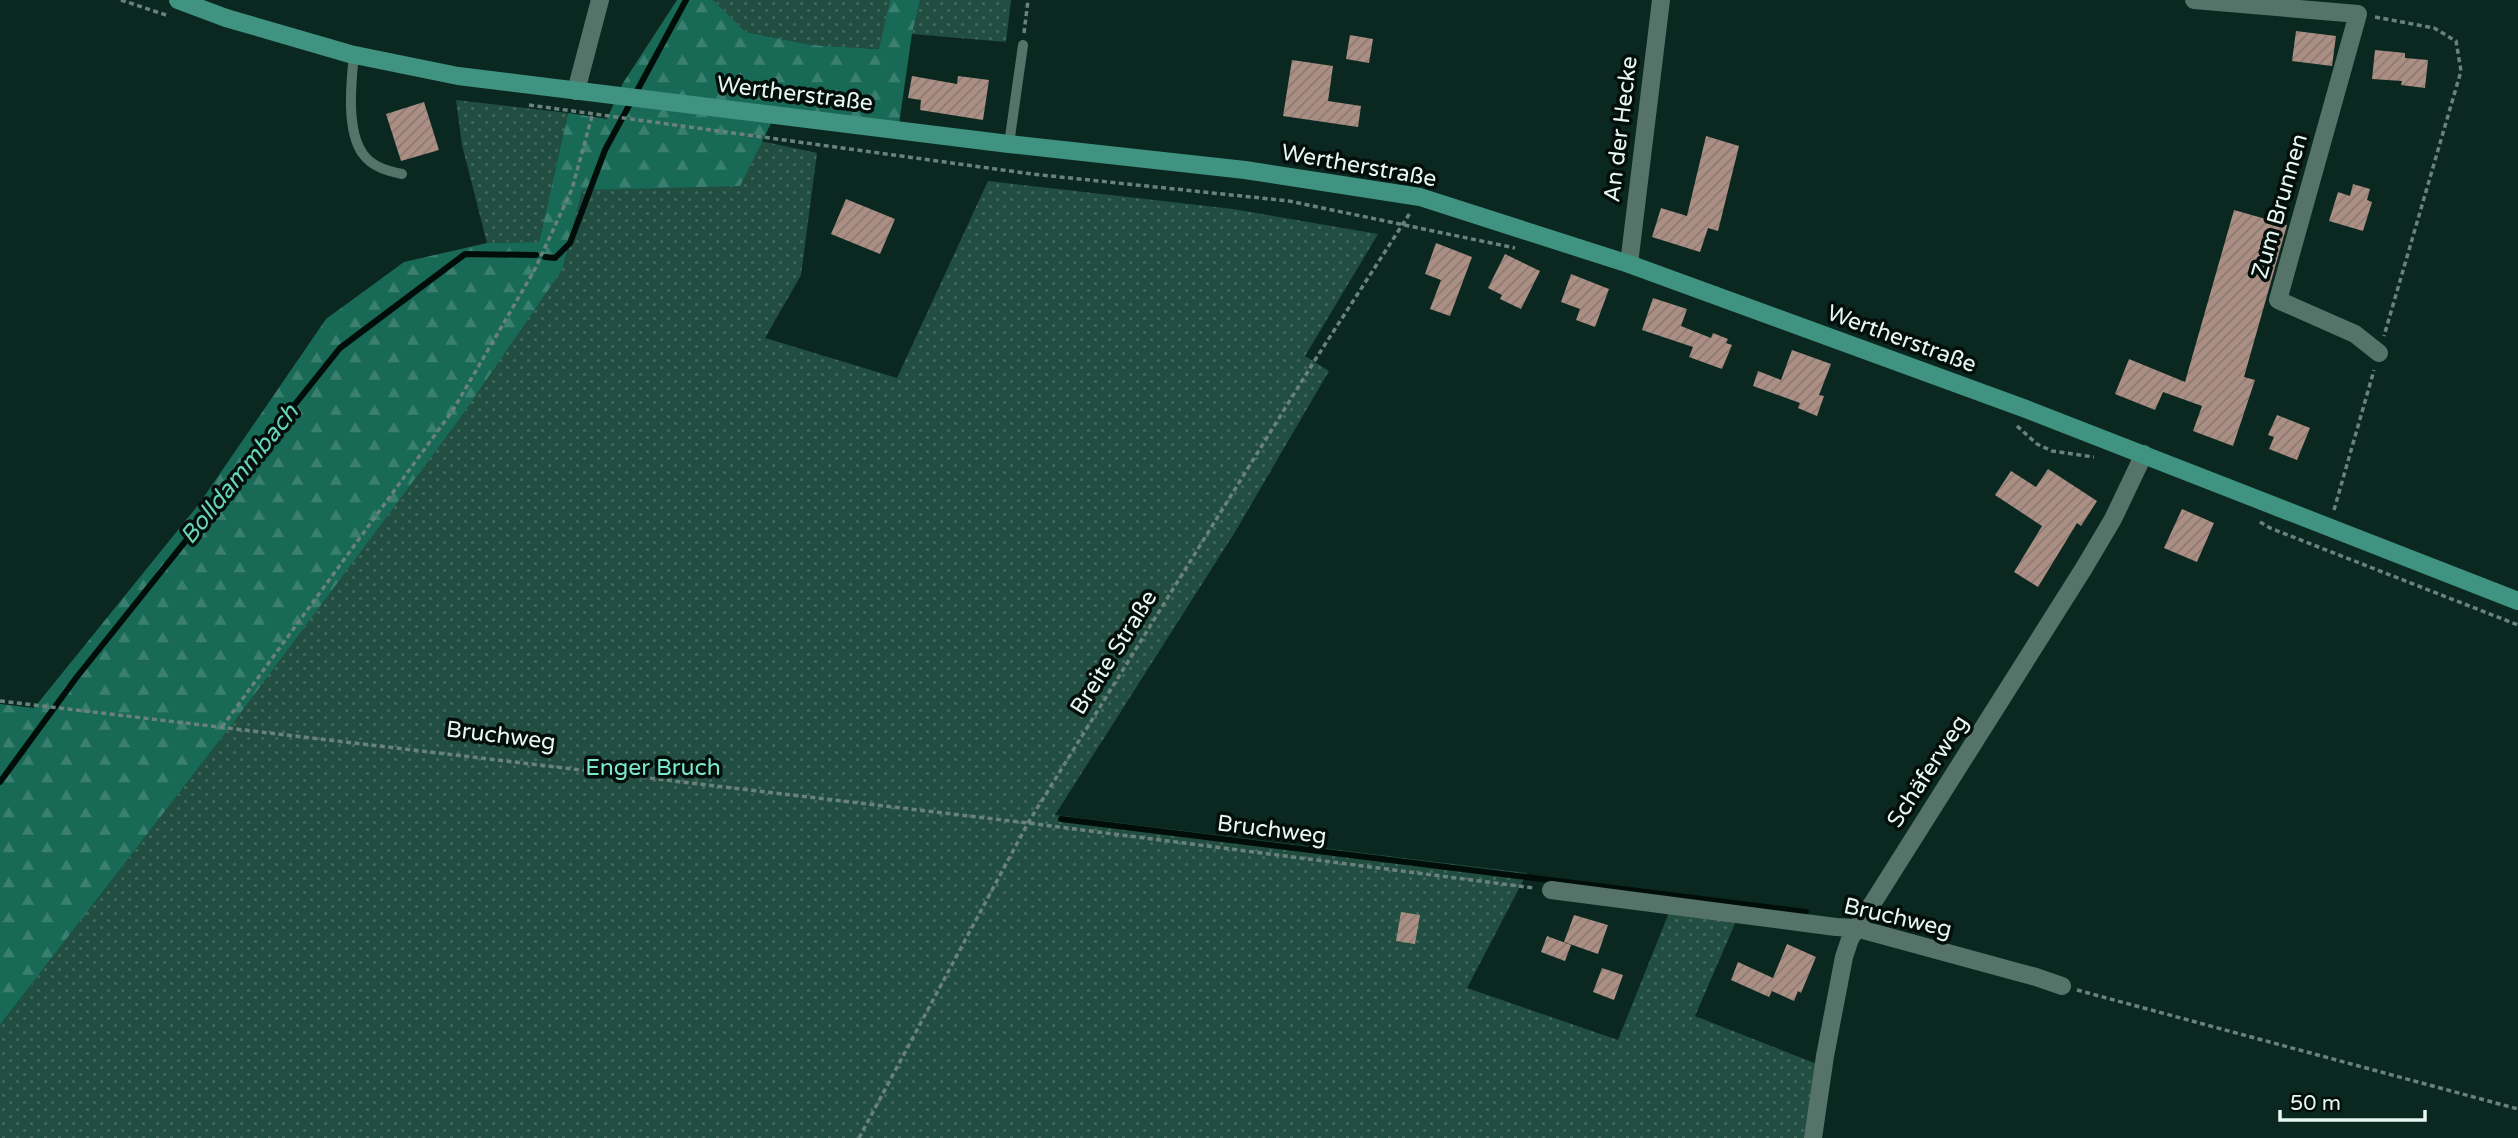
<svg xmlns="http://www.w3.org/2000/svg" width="2518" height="1138" viewBox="0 0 2518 1138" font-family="'Varela Round',sans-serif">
  <defs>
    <pattern id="grass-dots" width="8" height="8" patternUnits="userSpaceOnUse" patternTransform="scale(1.75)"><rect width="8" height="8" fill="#224e42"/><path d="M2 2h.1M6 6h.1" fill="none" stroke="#42685e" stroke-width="1.8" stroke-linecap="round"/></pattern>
    <pattern id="forest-firs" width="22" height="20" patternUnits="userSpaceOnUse" patternTransform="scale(1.75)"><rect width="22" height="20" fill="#186956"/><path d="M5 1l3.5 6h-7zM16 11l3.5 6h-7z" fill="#3a7f6f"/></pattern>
    <pattern id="building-hatch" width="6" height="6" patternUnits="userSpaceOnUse" patternTransform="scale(1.75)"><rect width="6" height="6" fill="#ab8f84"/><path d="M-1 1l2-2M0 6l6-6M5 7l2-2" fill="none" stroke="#8c7a72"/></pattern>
  </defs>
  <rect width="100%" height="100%" fill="#0b2820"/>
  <path fill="url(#grass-dots)" d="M713,0h177l-10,49 -68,-4 -66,-13z
    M920,0h91l-5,42 -94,-8z
    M456,100l112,13 -29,129 -52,1 -25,-98z
    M592,117l169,24 56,12 -16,122 -36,63 132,40 91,-197 245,28 145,25 -73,122 24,15 -94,161 -180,283 472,58 -60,115 151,52 52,-130 67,9 -42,97 122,48 -13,74h-1804v-113l230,-298 332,-484z"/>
  <path fill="url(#forest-firs)" d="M677,0h36l33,32 66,13 67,4 11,-49h30l-8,34 -13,90 -120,-17 -39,79 -158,4 -20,80 -104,151 -228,306 -230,298v-321l34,4 165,-204 127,-185 78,-57 83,-19 52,-1 29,-129 39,6 16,-36z"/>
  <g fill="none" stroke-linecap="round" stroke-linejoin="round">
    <path stroke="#000d08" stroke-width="6" d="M545,257l10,1 15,-15 35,-93 81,-150
      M0,782l76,-104 264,-330 125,-94 71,1
      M1061,819l745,93"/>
  </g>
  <path fill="url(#building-hatch)" d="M2296,31l40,5 -4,30 -40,-5z
    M1350,35l23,4 -4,24 -23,-4z
    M2375,50l30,3v5l23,2 -3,28 -24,-3 1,-4 -30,-2z
    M1292,60l41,6 -5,35 33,5 -3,21 -75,-11z
    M912,76l45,8 1,-8 31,4 -6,40 -63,-10 1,-10 -13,-2z
    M424,102l15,48 -38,11 -15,-47z
    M1706,136l33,10 -21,85 -10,-3 -8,24 -48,-15 9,-29 26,8z
    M2353,184l17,5 -3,11 5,2 -9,29 -34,-10 9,-29 12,4z
    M846,199l49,20 -15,35 -49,-20z
    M2234,210l53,15 -43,152 11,3 -22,66 -40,-15 9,-25 -39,-14 -8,18 -40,-16 14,-35 56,23z
    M1436,243l36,14 -22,59 -20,-7 11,-29 -16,-6z
    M1505,254l35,17 -19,38 -21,-10 2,-4 -14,-7z
    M1571,274l38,15 -14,38 -19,-7 4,-11 -19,-7z
    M1653,298l34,11 -6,17 30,12 2,-5 15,6 -2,4 6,2 -10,24 -33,-12 4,-10 -51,-17z
    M1792,350l39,14 -12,31 5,1 -7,20 -19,-8 2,-5 -47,-17 5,-15 23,9z
    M2277,415l33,13 -13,32 -28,-11 5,-12 -6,-2z
    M2048,469l49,32 -16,25 -4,-3 -39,64 -24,-15 28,-46 -47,-31 16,-24 25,16z
    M2182,509l32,14 -17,39 -33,-14z
    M1401,912l19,3 -5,29 -19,-3z
    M1574,915l34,10 -10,29 -34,-12z
    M1547,936l24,9 -6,16 -24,-9z
    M1787,944l29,13 -15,36 -3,-2 -4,10 -22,-10 -3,6 -38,-17 7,-18 35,16z
    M1602,968l21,7 -9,25 -21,-8z"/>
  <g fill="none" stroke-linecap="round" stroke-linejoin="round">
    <path stroke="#6a827b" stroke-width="3.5" stroke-dasharray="5 3.5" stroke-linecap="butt" d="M121,0l45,15
      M2375,17l59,11 22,13 5,30 -77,265
      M1024,33l4,-33
      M529,105l503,69 257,27 226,47
      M2017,426l20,18 15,7 42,6
      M2334,510l40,-140
      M2260,522l10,6 248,97
      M0,701l1028,122 506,65
      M222,727l231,-317 81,-139 38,-82 20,-73
      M2077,990l441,119
      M859,1138l169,-315 287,-463 95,-147"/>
    <path stroke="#557369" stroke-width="10" d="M354,55c-3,27 -8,76 9,99 9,13 25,17 39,20
      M1009,144l14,-99"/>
    <path stroke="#557369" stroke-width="18" d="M2194,0l164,14 -80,286 77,34 24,19
      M576,91l24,-91
      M1629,264l32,-264
      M1551,890l285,37 20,1 180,49 26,9
      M1813,1138l12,-82 19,-99 6,-18 234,-371 29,-49 31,-65"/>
    <path stroke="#3f9380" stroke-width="18" d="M178,0l48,18 124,36 108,22 551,68 236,26 175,27 209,67 397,145 492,192"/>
  </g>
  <g text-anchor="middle" stroke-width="7" stroke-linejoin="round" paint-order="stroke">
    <g font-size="23" fill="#e7f8f2" stroke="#040e0b">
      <text transform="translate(795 93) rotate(7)" y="8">Wertherstraße</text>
      <text transform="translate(1620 129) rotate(-83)" y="8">An der Hecke</text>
      <text transform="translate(1359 165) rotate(10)" y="8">Wertherstraße</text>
      <text transform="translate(2279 206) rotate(-74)" y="8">Zum Brunnen</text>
      <text transform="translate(1902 338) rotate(20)" y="8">Wertherstraße</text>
      <text transform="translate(1113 652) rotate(-58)" y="8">Breite Straße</text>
      <text transform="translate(501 735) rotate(7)" y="8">Bruchweg</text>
      <text transform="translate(1927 771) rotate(-57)" y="8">Schäferweg</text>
      <text transform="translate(1272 829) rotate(7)" y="8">Bruchweg</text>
      <text transform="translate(1898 917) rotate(13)" y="8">Bruchweg</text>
    </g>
    <g font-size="23" fill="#7be9ca" stroke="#040e0b">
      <text x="653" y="775">Enger Bruch</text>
    </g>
    <g font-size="24" font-style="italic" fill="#67d6b7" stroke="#040e0b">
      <text transform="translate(239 474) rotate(-51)" y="8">Bolldammbach</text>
    </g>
  </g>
  <path d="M2280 1110v10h145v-10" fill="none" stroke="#e7f8f2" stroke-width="3.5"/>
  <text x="2290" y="1110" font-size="21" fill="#e7f8f2" stroke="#040e0b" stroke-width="5" paint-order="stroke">50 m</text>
</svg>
